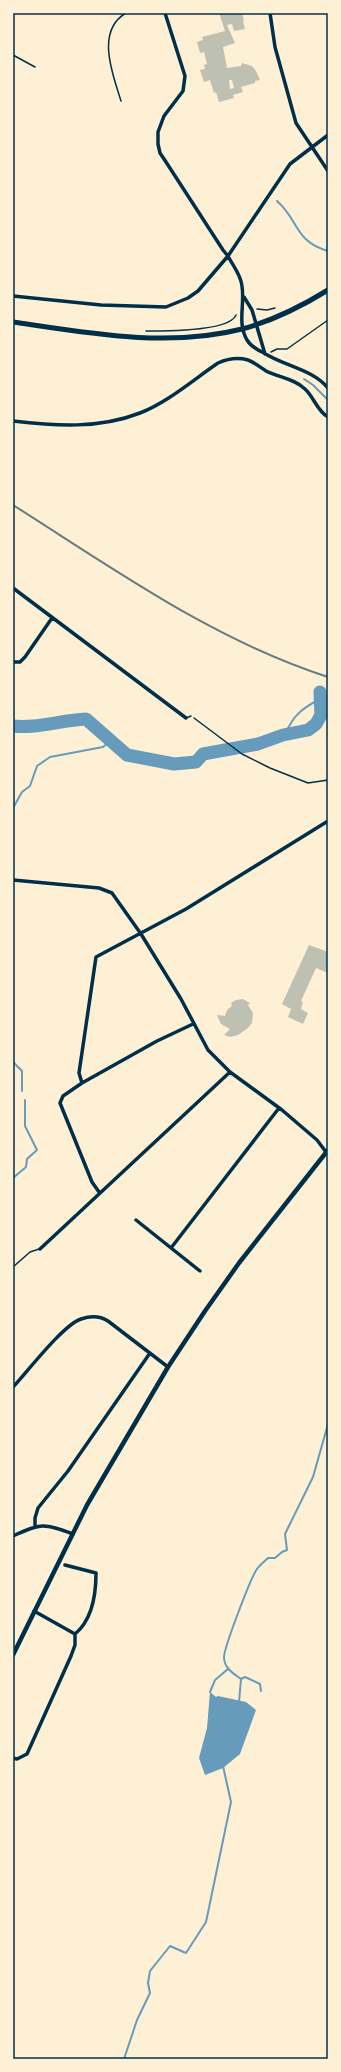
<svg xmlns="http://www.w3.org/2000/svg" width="341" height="2072" font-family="'Asap Condensed',sans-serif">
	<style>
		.water { fill: #669bbc }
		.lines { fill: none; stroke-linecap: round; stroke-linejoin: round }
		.stream { stroke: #669bbc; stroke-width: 2 }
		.river { stroke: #669bbc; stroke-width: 13 }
		.building { fill: #bec0b2; fill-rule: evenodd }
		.path { stroke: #003049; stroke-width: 1.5 }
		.service { stroke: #003049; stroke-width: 1.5 }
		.minor { stroke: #003049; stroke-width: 3.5 }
		.tertiary { stroke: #003049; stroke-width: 4.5 }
		.secondary { stroke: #003049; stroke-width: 5 }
		.rail { stroke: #657d81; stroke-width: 2 }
		.neatline { fill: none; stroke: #003049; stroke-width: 1.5 }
	</style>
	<rect width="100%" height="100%" fill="#fdf0d5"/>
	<path class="water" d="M210 1692 216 1697 218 1696 246 1702 256 1710 240 1754 223 1768 205 1775 199 1758 207 1728Z"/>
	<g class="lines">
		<path class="stream" d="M277 201C299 220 294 241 328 251
			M304 379 313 385 328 400
			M285 734C294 715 301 709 320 699
			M13 808 22 792 30 786 37 766 50 757 103 747 110 741
			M13 1062 22 1071V1091
			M13 1178 26 1167 27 1159 37 1150 25 1126V1100
			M241 1679 245 1677 260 1684 261 1691
			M210 1692 215 1680 228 1669
			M239 1702 241 1679C233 1673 225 1669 224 1658 223 1650 251 1577 257 1569 260 1565 265 1561 268 1558H275L282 1552 287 1550 285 1534 313 1477 328 1424
			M124 2059 137 2020 150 1993 148 1983 150 1971 170 1946 186 1953 206 1922 231 1802 223 1766"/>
		<path class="river" d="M13 726C37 729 61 720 86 719L127 755 174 764 196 762 203 754 258 744 283 735 308 730 316 724 321 715 320 692"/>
	</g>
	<path class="building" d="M219 13H242L244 21H243L245 29 234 31 232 24 227 25 235 43 223 47 227 68 241 66 242 63 252 66 256 71 260 80 255 81V83L241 87 243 92 233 95 234 98 219 102 216 92 214 93 210 80 204 82 200 70 205 69 204 65 207 64 204 52 200 53 197 42 203 40 202 37 225 31ZM229 80H232L234 88 230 89Z
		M309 945 328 952V973L316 968 301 1001 303 1002 301 1009 308 1013 303 1024 288 1017 291 1009 282 1004Z
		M243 999 250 1003 248 1005 253 1013 252 1023 248 1028 238 1035 230 1037 224 1035 230 1029 221 1024 217 1015 225 1016 227 1010 232 1006 231 1003 236 1000Z"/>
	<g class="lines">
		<path class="path" d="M13 55 35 67
			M257 309 267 310 275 308
			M146 331C163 331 229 332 236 315
			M271 352 277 349H287L328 320
			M194 718 242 754 270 768 308 783 328 780"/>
		<path class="service" d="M121 101C113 75 95 31 126 13
			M186 718 191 716
			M13 1267 30 1252 39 1249"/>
		<path class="minor" d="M270 13 275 47 296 123 328 171
			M328 135 290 164 228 256C233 266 241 275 242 286 245 305 237 323 247 340 251 347 258 350 264 353 284 366 312 369 328 388
			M13 296 101 305 166 307 188 298 198 291 228 256 223 250 166 162 160 153 158 144V132L164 116 183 91 185 76 165 13
			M244 297 252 310 265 354
			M13 421C56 426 99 429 140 413 168 402 193 380 218 363 227 359 237 357 248 360 254 362 260 367 266 371 278 377 295 379 305 389 314 397 317 411 328 417
			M13 588 186 718
			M13 662H20L25 657 52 618
			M13 880 99 888 112 893 141 934 181 999 208 1050 230 1072 282 1110 317 1140 326 1152
			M82 1083 157 1041 193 1024
			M99 1192 92 1182 60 1103 63 1096 82 1083 79 1073 96 957 186 909 328 821
			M136 1220 200 1271
			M171 1248 279 1108
			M40 1249 230 1072
			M13 1387C28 1371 63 1325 81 1319 90 1316 100 1316 108 1321L168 1367
			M35 1526V1518L38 1508 68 1471 150 1353
			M13 1536C41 1523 44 1523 73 1534
			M34 1611 75 1634
			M13 1758 17 1759 27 1754 71 1656 75 1645V1634C92 1620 96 1594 96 1573L65 1565"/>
		<path class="tertiary" d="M13 1655 87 1505 168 1367 205 1311 239 1263 328 1150"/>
		<path class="secondary" d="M13 322C88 333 168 348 242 329 272 321 302 306 328 290"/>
		<path class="rail" d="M13 505C114 569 213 640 328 677"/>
	</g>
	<rect width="341" height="2072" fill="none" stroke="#fdf0d5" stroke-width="28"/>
	<rect x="14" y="14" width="313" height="2044" class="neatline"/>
</svg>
